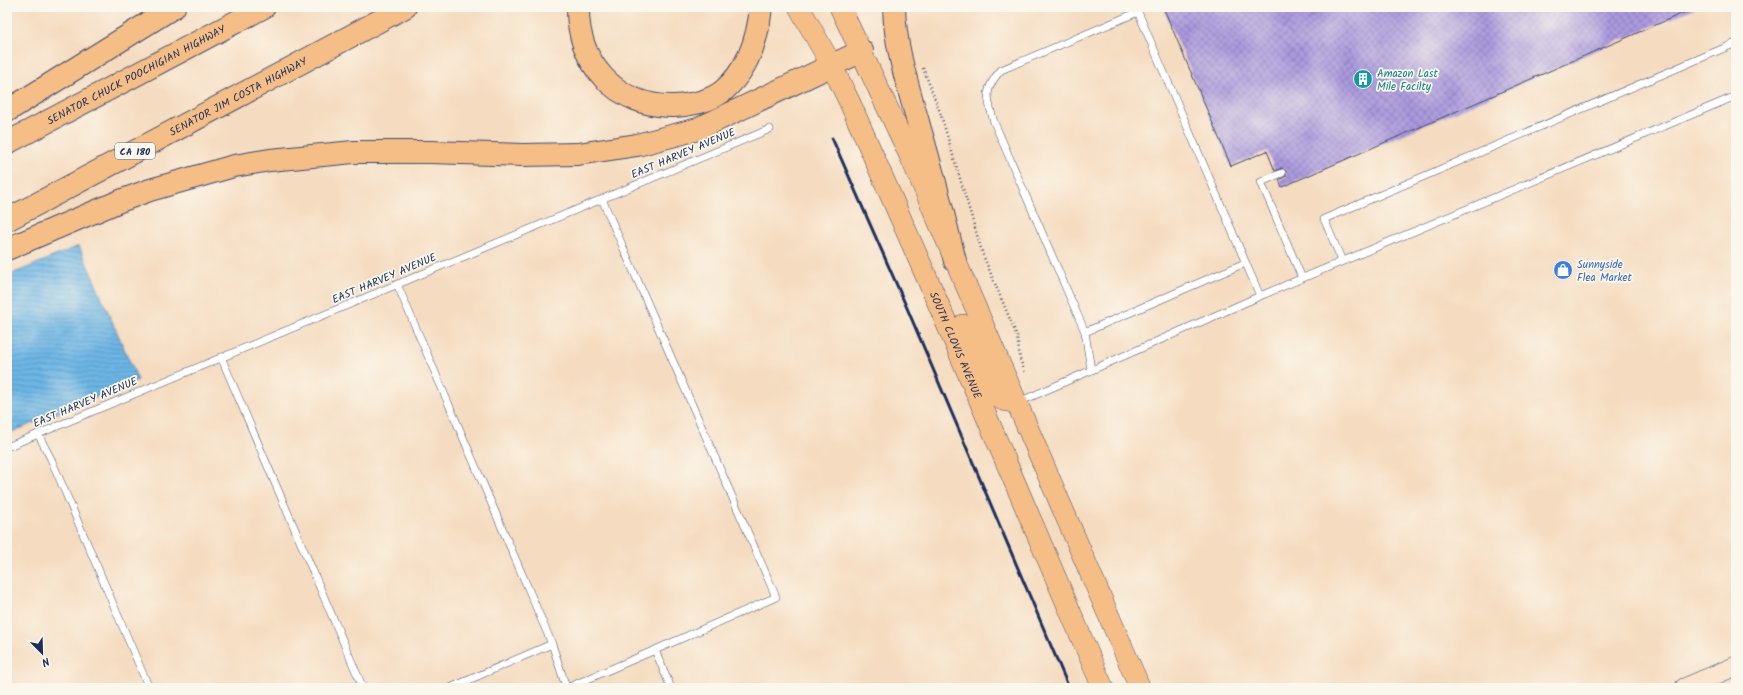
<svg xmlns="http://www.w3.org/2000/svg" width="1743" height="695" font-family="Kalam,sans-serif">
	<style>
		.water { fill: url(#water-rules); stroke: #4472a2 }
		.building { fill: url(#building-cross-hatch) }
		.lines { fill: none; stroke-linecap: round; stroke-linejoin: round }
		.lane-casing { stroke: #3c496d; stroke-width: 8 }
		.secondary-casing { stroke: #3c496d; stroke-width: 20 }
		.primary-casing { stroke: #3c496d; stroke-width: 22 }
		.highway-casing { stroke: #3c496d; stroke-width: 24 }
		.path { stroke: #3c496d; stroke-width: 2.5; stroke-dasharray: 1 3; stroke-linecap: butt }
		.lane { stroke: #fff; stroke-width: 7 }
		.secondary { stroke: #fbe5cf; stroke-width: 19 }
		.primary { stroke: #f6be87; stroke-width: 21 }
		.highway { stroke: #f6be87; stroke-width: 22 }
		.rail { stroke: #1b2f5e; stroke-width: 3 }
		.labels { text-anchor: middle; stroke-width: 3.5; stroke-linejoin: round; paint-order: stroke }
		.shield { fill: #fbf7ec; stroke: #5e6b89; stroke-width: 1 }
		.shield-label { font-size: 10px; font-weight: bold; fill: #1b2f5e }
		.culture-label { font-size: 11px; fill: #0d838f; stroke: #fbf7ec; text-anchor: start }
		.street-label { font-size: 11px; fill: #1b2f5e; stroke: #fbf7ec }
		.shop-label { font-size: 11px; fill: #366cbe; stroke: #fbf7ec; text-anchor: start }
	</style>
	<defs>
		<pattern id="water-rules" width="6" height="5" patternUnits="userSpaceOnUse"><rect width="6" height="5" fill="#6db6e5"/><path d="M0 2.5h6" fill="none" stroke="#5994bd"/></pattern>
		<pattern id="building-cross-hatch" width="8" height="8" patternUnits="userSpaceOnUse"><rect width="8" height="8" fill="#ab9ade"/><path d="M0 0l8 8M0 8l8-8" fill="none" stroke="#8a7eb7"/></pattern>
	</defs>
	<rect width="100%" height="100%" fill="#fbf7ec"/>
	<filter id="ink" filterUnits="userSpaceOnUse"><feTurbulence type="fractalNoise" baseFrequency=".025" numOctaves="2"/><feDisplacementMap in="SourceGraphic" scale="8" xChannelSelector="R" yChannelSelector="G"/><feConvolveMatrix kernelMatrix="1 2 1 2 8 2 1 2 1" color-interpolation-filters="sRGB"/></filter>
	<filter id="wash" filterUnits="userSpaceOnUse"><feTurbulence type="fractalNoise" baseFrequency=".012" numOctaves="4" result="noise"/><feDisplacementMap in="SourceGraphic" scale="16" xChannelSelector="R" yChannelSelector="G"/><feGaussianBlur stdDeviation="0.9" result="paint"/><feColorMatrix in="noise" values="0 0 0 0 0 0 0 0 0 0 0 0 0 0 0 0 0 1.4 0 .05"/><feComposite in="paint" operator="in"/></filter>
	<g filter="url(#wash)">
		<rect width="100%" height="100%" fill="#f5dcc0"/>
		<path class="water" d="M79 246 138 380 7 434V276Z"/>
		<g id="blocks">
			<path class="building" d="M1163 7H1697L1282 187 1279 180 1286 176V171L1282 168 1275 171 1267 151 1231 166Z"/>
		</g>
	</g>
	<g filter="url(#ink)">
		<use href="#blocks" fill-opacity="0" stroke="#3c496d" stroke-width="1"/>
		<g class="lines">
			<defs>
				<path id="lane" d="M1282 173 1261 182 1302 278
					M602 199 776 597 655 650
					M1342 261 1324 219 1736 43
					M1245 263 1085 332 994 122C987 98 983 90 1001 70L1138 12 1260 296
					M397 284 552 644
					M1085 332 1091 370
					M221 357 363 688
					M1019 402 1260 296 1736 96
					M38 434 51 459 149 688
					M7 447 770 129
					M450 688 552 644 566 687
					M567 688 655 650 671 688"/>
				<path id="secondary" d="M1684 688 1736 666"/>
				<g id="primary">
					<path id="s1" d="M799 7 832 66 850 103 937 301 1103 688"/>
					<path d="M840 7 911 158 1140 688"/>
					<path d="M963 325 995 395 1003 400 1017 403"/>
				</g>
				<g id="highway">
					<path d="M578 7C577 63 616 107 674 106 690 105 710 101 723 91 748 70 758 38 761 7"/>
					<path d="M894 7C895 49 909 89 920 129 933 172 944 217 955 261"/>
					<path d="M7 111 174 7"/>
					<path id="s2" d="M7 143 264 7"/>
					<path id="s3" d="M7 220 405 7"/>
					<path d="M7 249 120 201 150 190 234 166 270 160 354 152H430L523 155 578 154 637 145 698 129 862 51"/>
				</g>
			</defs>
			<use href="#lane" class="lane-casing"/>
			<use href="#secondary" class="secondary-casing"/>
			<use href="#primary" class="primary-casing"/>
			<use href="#highway" class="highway-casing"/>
			<path class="path" d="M923 68 940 112 983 255 1017 336 1020 359 1025 373"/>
			<use href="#lane" class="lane"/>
			<use href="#secondary" class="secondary"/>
			<use href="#primary" class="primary"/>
			<use href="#highway" class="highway"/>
			<path class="rail" d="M832 138 907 308 1069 688"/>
		</g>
	</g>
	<defs>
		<symbol id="building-disc" viewBox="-11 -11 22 22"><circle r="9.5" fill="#0f9aa8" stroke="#fbf7ec"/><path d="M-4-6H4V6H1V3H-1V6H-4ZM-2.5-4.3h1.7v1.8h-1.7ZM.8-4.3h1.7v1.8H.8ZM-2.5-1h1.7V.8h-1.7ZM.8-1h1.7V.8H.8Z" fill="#fff"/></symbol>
		<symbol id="shop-disc" viewBox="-11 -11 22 22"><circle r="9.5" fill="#3f7fe0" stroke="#fbf7ec"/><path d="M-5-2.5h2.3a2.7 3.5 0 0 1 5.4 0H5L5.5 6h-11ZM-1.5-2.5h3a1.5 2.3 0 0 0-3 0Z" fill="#fff"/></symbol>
	</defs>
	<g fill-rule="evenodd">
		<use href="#building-disc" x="1352" y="68" width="22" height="22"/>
		<use href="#shop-disc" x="1552" y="259" width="22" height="22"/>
	</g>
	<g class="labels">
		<rect class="shield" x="115" y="143" width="40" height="16" rx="3"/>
		<g class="shield-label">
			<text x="135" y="155">CA 180</text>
		</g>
		<g class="culture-label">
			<text x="1377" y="77">Amazon Last<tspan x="1377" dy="13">Mile Facilty</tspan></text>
		</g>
		<g class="street-label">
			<text dy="4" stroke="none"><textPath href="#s2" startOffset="146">SENATOR CHUCK POOCHIGIAN HIGHWAY</textPath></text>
			<text dy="4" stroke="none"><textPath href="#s3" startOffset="262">SENATOR JIM COSTA HIGHWAY</textPath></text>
			<text transform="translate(683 153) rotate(-23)" y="4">EAST HARVEY AVENUE</text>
			<text transform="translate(384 278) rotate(-23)" y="4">EAST HARVEY AVENUE</text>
			<text dy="4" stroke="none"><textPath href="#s1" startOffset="373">SOUTH CLOVIS AVENUE</textPath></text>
			<text transform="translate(85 402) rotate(-23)" y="4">EAST HARVEY AVENUE</text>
		</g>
		<g class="shop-label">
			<text x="1577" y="268">Sunnyside<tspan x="1577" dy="13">Flea Market</tspan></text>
		</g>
	</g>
	<rect width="1743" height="695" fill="none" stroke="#fbf7ec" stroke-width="24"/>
	<g transform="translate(42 653) rotate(157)" stroke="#fbf7ec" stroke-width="3" paint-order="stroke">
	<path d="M0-3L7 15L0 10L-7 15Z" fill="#1b2f5e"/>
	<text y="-6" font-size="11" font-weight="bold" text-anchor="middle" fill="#1b2f5e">N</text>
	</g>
</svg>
